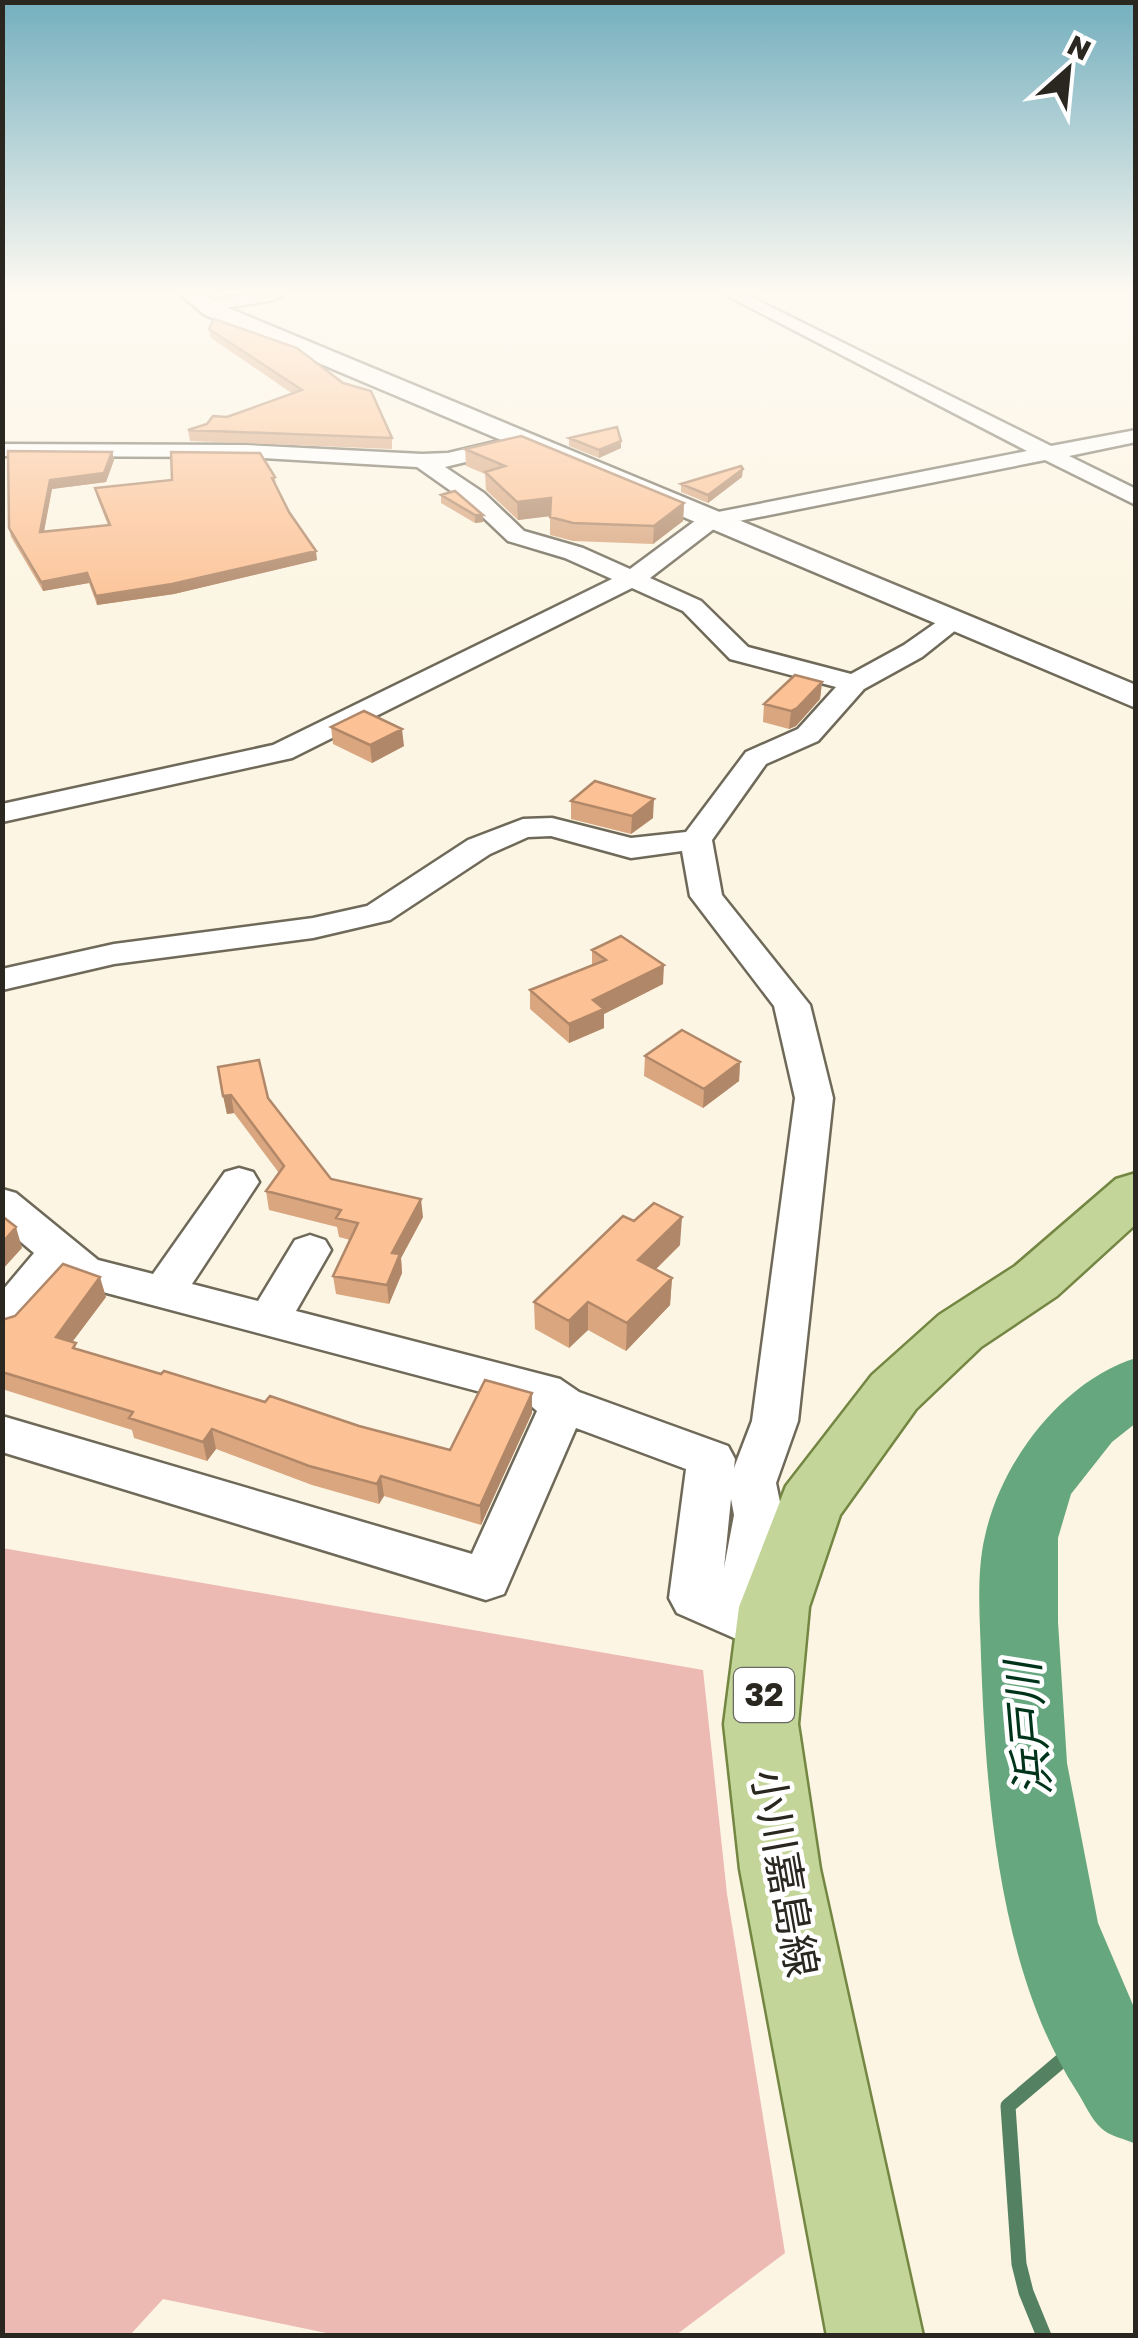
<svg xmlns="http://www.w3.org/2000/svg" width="1138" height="2338" font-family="'Golos Text','Noto Sans JP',sans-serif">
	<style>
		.green { fill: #ecb9b3 }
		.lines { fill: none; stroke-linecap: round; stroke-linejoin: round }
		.stream { stroke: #548162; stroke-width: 15 }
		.river { fill: #66a77f; fill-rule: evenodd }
		.minor-casing { stroke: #6f6959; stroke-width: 5 }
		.tertiary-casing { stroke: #6f6959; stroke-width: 5 }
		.primary-casing { stroke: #738642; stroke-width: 5 }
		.minor { fill: #fff; fill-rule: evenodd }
		.tertiary { fill: #fff; fill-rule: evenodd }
		.primary { fill: #c3d599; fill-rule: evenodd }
		.wall { fill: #d9a67f }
		.shaded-wall { fill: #b08768 }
		.building { fill: #fcc194; stroke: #b08768; stroke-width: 2.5 }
		.labels { text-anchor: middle; stroke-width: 9; stroke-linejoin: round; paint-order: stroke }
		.shield { fill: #fff; stroke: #696863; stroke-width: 2.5 }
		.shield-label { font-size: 32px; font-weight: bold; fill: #292720 }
		.near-street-label { font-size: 42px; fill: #292720; stroke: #fff }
		.near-water-label { font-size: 45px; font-style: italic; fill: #00341a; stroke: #fff }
	</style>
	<rect width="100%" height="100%" fill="#fcf5e3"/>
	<path class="green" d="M2 1548 703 1670 727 1894 785 2253 676 2335H336L163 2299 130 2335H3Z"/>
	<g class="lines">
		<path class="stream" d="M1044 2336 1026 2292 1019 2264 1008 2106 1094 2033"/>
		<path class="river" d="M1136 1358V1423L1112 1442 1071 1494 1058 1538V1622L1067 1763 1098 1923 1136 2012V2144C1125 2139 1109 2136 1101 2128 1091 2119 1084 2102 1076 2090 999 1970 986 1796 981 1657 980 1619 976 1573 985 1536 1001 1462 1062 1381 1136 1358Z"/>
		<defs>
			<path id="minor" d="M244 295H283L274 300 206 311 197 306 206 301Z
				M726 295H747L1051 446 1136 430V442L1069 456 1136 489V505L1045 460 719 525 650 578 701 601 748 647 851 674 904 645 944 617H962L966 622 922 657 864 689 818 741 766 764 712 840 722 895 810 1005 833 1098 798 1421 776 1483 780 1502 818 1515 826 1529 818 1543 801 1549 778 1542 768 1606 789 1615 797 1631 789 1647 771 1654 677 1613 669 1598 686 1469 576 1428 504 1594 486 1600 2 1452V1416L472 1554 537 1411 530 1405 84 1287 62 1277 18 1333 2 1338V1291L34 1253 2 1226V1189L16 1193 98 1260 153 1274 225 1172 239 1168 253 1172 259 1182 192 1284 258 1301 295 1240 310 1235 325 1240 331 1250 296 1311 560 1379 579 1392 728 1446 735 1459 734 1468 752 1421 795 1098 774 1006 690 896 682 851 631 858 551 836 528 837 490 854 390 920 313 938 114 964 2 990V969L114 944 313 918 367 906 468 840 523 819 552 818 631 838 686 832 746 752 798 729 836 687 730 659 683 611 632 588 292 758 2 822V804L273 745 612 579 565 558 508 541 468 503 417 467 246 457 2 456V444L246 445 422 454 448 453 516 437 527 443 524 448 445 467 484 493 524 531 583 548 630 569 703 515 1027 451ZM731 1499 734 1515 724 1568Z"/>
			<path id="tertiary" d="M181 295H206L221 305 1136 685V708L205 315Z"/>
			<path id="primary" d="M1136 1173V1224L1057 1296 981 1347 916 1409 840 1515 809 1607 798 1724 820 1869 923 2336H827L740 1869 724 1724 739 1607 786 1486 872 1375 939 1315 1015 1266 1116 1179Z"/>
		</defs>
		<use href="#minor" class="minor-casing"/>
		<use href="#tertiary" class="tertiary-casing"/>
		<use href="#primary" class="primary-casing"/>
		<use href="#minor" class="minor"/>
		<use href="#tertiary" class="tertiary"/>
		<use href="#primary" class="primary"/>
	</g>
	<path class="wall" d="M209 329 392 438V449L190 441 188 430 293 394 211 338Z
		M569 438 621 448 599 458 569 446Z
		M465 449 684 503 683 521 653 544 573 541 550 535V516L518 520 486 490 485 474 466 466Z
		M8 451 112 452 114 460 106 482 52 489 44 532 108 525 97 497 95 488 275 477 276 486 289 512 317 560 174 594 97 605 89 583 43 591 11 537 9 528Z
		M742 477 708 503 681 492V484Z
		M441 495 483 515V522L475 523 441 503Z
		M822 682 820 699 796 726 789 729 763 722 764 704Z
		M331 727 404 746 372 763 333 744Z
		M571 801 653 818 631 834 571 819Z
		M592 950 663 984 604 1014V1028L569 1043 530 1009V990L592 965Z
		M645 1056 740 1062 739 1081 703 1108 644 1076Z
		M218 1067 268 1098 331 1179 423 1217 401 1258 402 1273 389 1304 336 1294 333 1276 350 1240 339 1237 337 1227 269 1210 266 1191 279 1173 234 1113 227 1114Z
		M680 1245 656 1269 672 1278 670 1305 626 1351 588 1330 569 1348 535 1329 534 1302Z
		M106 1297 72 1342 78 1350 161 1374 450 1450 532 1393V1413L481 1525 384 1496 379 1504 312 1485 216 1449 207 1461 134 1438 132 1430 2 1389V1320Z"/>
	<path class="shaded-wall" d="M621 441V448L599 458V450Z
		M112 452 114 460 106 482 52 489 42 541 40 532 50 480Z
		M743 469 742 477 708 503V495Z
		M551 498V516L518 520 517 502Z
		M684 503 683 521 653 544 654 526Z
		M475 515H483V522L475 523Z
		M316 551 317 560 174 594 97 605 96 596Z
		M87 573 89 583 43 591 41 582Z
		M822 682 820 699 796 726 789 729 791 711Z
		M402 729 404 746 372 763 370 745Z
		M654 799 653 818 631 834 632 816Z
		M664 965 663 984 604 1014V1028L569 1043V1024L593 1000Z
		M740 1062 739 1081 703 1108 704 1089Z
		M231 1095 234 1113 227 1114 223 1096Z
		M421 1199 423 1217 401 1258 402 1273 389 1304 387 1285 392 1253Z
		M682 1217 680 1245 637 1288 638 1260Z
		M16 1227 22 1248 2 1270V1243Z
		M100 1277 106 1297 61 1357 56 1337Z
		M672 1278 670 1305 626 1351 627 1323Z
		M588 1302V1330L569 1348V1321Z
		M532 1393V1413L481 1525 480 1506Z
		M212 1429 216 1449 207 1461 203 1442Z
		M381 1476 384 1496 379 1504 377 1484Z"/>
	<path class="building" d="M214 319 297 348 343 383 371 391 392 438 188 430 207 424 213 416 227 417 302 390 209 329Z
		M617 427 621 441 599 450 569 438Z
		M521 436 684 503 654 526 573 523 550 517 551 498 517 502 485 472 505 466 465 449Z
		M8 451 112 452 104 473 50 480 40 532 110 525 95 488 172 480 171 452 260 453 275 477 272 478 289 512 316 551 172 584 96 596 87 573 41 582 9 528Z
		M741 466 743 469 708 495 681 484Z
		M455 491 483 515H475L441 495Z
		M795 675 822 682 797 708 791 711 764 704Z
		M364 711 402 729 370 745 331 727Z
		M595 781 654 799 632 816 571 801Z
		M621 936 664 965 593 1000 604 1009 569 1024 530 990 606 960 592 950Z
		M682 1030 740 1062 704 1089 645 1056Z
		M259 1060 268 1098 331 1179 421 1199 392 1253 400 1254 387 1285 333 1276 358 1223 336 1218 341 1210 266 1191 284 1166 231 1095 223 1096 218 1067Z
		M654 1203 682 1217 638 1260 672 1278 627 1323 588 1302 569 1321 534 1302 623 1216 634 1221Z
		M2 1216 16 1227 2 1243Z
		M63 1264 100 1277 56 1337 76 1343 73 1348 161 1374 164 1371 265 1402 270 1396 359 1426 450 1450 485 1380 532 1393 480 1506 381 1476 377 1484 309 1466 212 1429 203 1442 129 1418 133 1412 2 1372V1320L15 1316Z"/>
	<linearGradient id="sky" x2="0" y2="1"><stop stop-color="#74afbe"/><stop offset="0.47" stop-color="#fefaf2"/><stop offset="1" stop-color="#fefaf2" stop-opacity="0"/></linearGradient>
	<rect width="1138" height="622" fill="url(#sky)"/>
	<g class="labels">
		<rect class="shield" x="734" y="1668" width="60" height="54" rx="8"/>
		<g class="shield-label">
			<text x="764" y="1706">32</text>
		</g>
		<g class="near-street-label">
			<text transform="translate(785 1873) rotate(80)" y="15">小川嘉島線</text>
		</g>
		<g class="near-water-label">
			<text transform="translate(1028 1729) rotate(-95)" y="16">浜戸川</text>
		</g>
	</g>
	<rect width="1138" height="2338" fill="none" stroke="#292720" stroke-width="10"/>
	<g transform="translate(1068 70) rotate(27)" stroke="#ffffff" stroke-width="8" paint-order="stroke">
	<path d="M0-8L18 38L0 25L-18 38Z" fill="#292720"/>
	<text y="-15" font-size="28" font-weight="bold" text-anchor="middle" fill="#292720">N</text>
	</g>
</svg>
